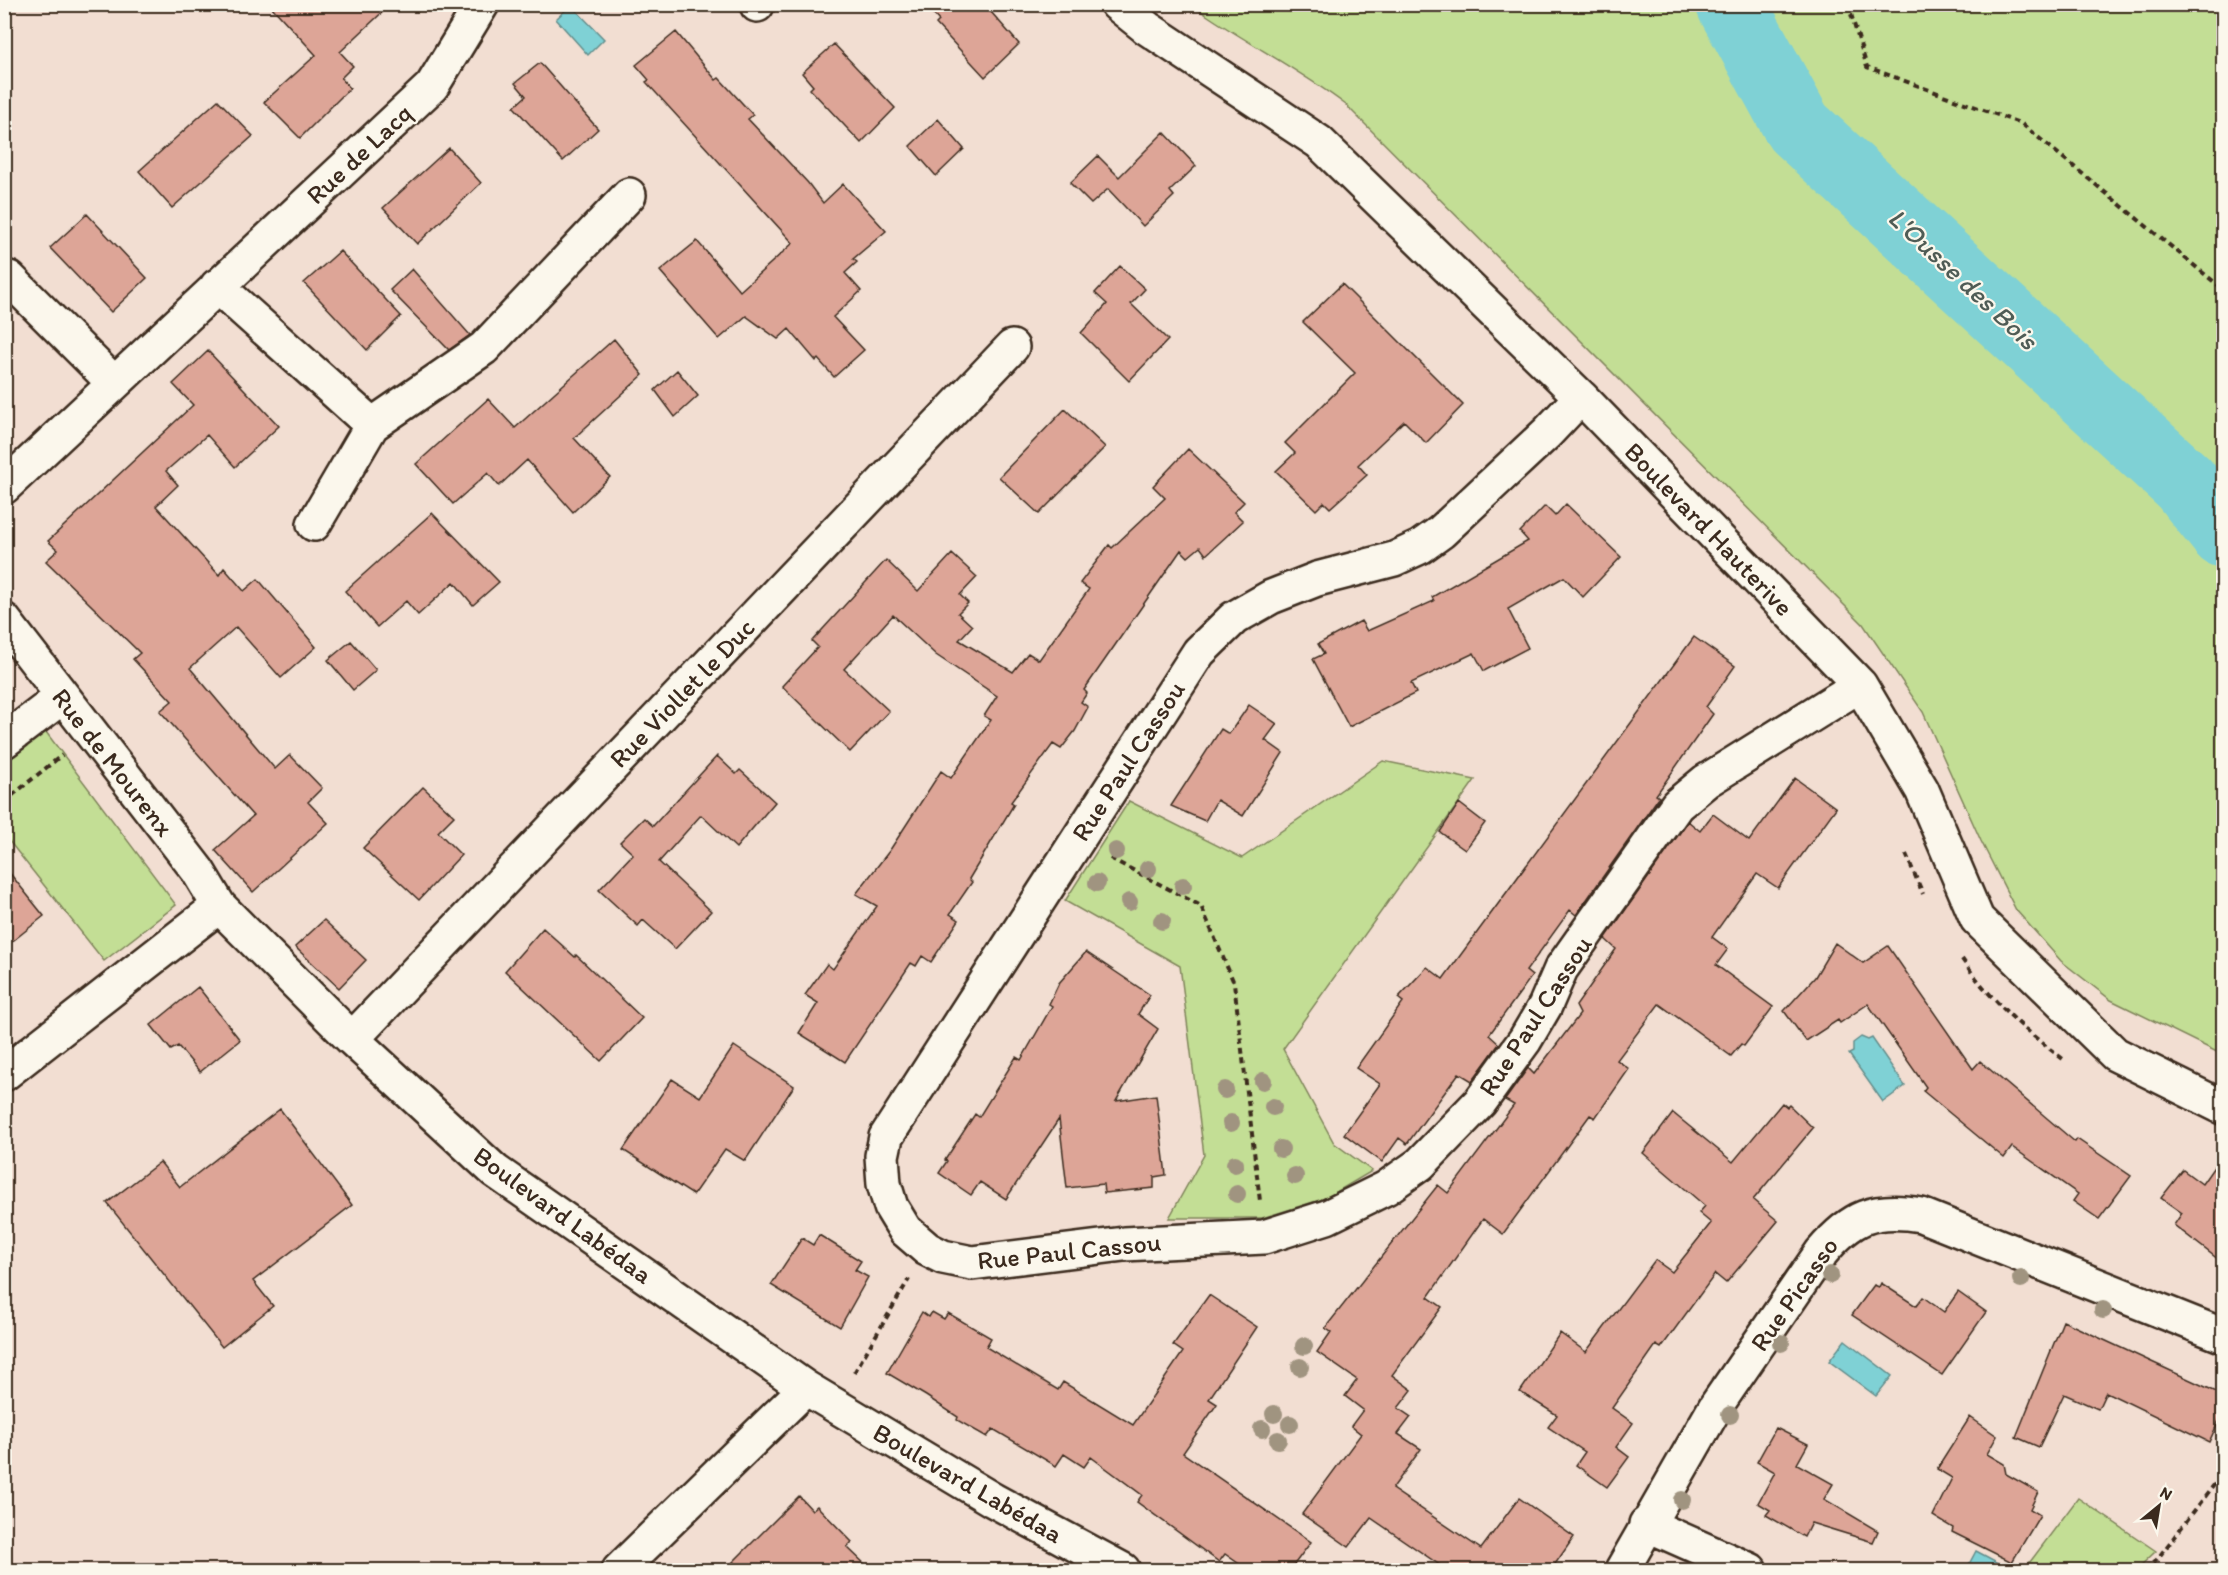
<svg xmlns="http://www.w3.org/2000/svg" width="2228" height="1575" font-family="Itim,sans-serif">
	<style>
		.green { fill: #c3de95; stroke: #7f845a; stroke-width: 1.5 }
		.water { fill: #7fd1d5; stroke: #648e8c; stroke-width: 1.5 }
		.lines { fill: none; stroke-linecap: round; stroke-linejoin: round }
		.river { stroke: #7fd1d5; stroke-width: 70 }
		.building { fill: #dda597; stroke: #3b2a1e; stroke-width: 1.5 }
		.minor-casing { stroke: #3b2a1e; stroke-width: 38 }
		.path { stroke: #3b2a1e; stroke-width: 4; stroke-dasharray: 6 4.5; stroke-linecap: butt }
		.minor { stroke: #fbf7ec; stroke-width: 33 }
		.tree { fill: #a09480 }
		.labels { text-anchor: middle; stroke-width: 4.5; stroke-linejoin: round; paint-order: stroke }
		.street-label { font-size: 26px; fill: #3b2a1e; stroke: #fbf7ec }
		.water-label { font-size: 27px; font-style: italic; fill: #4f5c55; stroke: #fbf7ec }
	</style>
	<rect width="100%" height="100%" fill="#f2ded2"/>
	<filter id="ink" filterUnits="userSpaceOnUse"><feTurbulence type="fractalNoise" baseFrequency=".0167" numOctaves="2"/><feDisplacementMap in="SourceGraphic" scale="12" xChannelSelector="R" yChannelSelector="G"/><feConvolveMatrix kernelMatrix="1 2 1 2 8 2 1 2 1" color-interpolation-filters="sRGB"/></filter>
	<g filter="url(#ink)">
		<path class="green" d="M1192 5H2223V1055L2111 1000 2061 961 2016 910 1981 841 1923 712 1863 624 1346 105C1298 68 1242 41 1192 5Z
			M40 724 176 905 104 961 5 836V750Z
			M1383 761 1475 780 1283 1049 1334 1143 1372 1171 1326 1198 1262 1218H1169L1204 1155 1180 966 1065 901 1129 801 1242 858Z
			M2078 1498 2156 1551 2136 1570H2024Z"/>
		<path class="water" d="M571 5 604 39 588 55 556 19Z
			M1861 1037 1868 1040 1872 1038 1905 1086 1883 1102 1849 1054 1853 1052V1043Z
			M1845 1340 1892 1376 1876 1396 1829 1361Z
			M1976 1551 2010 1569 2009 1570H1966Z"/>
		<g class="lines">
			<path class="river" d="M1731 4 1798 127 2184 483 2224 533"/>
		</g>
		<path class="building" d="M269 4H391L340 52 353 66 341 78 350 88 300 138 264 102 316 55Z
			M925 4H984L1019 44 985 77 936 24 939 21Z
			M676 32 716 80 719 78 753 115 748 119 808 183 823 203 843 184 886 231 853 259 857 262 845 273 861 291 833 317 864 350 834 377 818 359 816 361 789 329 778 339 746 316 719 339 660 271 697 241 740 291 793 243 646 82 649 80 636 65Z
			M834 44 895 108 861 143 810 89 813 86 802 73Z
			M540 63 598 129 563 161 514 107 526 96 515 83Z
			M218 100 253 136 172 208 139 171Z
			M938 119 964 149 936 176 910 146Z
			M1164 132 1196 166 1170 191 1174 196 1143 226 1108 189 1091 204 1070 183 1098 156 1119 177Z
			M449 148 481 183 417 244 383 208Z
			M87 214 147 278 111 312 50 248Z
			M340 251 401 316 367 350 304 283Z
			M1120 266 1145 289 1131 304 1168 340 1129 381 1081 333 1107 304 1095 293Z
			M412 269 470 335 449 350 390 290Z
			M1342 284 1463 405 1426 443 1404 421 1358 465 1367 475 1330 508 1324 502 1316 510 1276 471 1295 453 1285 443 1355 373 1303 322Z
			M614 339 643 375 574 438 610 477 573 512 527 460 499 486 488 473 453 504 416 464 488 399 515 428Z
			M208 351 279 426 235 467 207 435 166 471 178 485 156 506 219 575 224 568 244 591 258 579 316 647 281 678 236 627 190 668 275 769 290 755 322 788 308 802 328 823 253 892 215 850 253 816 160 711 172 701 133 659 140 653 46 561 58 550 48 541 193 405 173 384Z
			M677 370 698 396 675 417 655 390Z
			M1065 409 1105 447 1039 514 999 477Z
			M1188 449 1244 502 1234 512 1243 521 1206 555 1200 547 1188 557 1181 550 1084 690 1087 693 1081 702 1088 707 1075 731 1061 749 1053 744 1011 802 1014 804 969 879 972 882 950 914 959 920 931 962 922 956 916 966 911 963 845 1062 799 1033 818 1003 805 995 827 964 833 969 877 906 856 894 890 850 941 771 951 778 991 720 984 716 997 696 936 655 893 615 844 669 889 711 850 752 782 686 818 647 812 641 886 560 918 591 952 554 977 577 960 595 968 603 958 613 972 626 959 640 1013 672 1028 653 1039 660 1089 589 1080 583 1109 545 1112 548 1165 498 1153 486Z
			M1566 504 1621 557 1583 597 1564 577 1508 609 1528 648 1484 671 1474 653 1411 683 1416 693 1349 727 1313 659 1324 654 1318 644 1361 621 1367 631 1434 601 1432 597 1528 541 1520 532 1545 506 1555 516Z
			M432 513 499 582 473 605 454 582 418 615 406 601 377 627 345 591Z
			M1694 637 1735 666 1706 707 1713 714 1656 795 1659 797 1576 915 1570 910 1526 971 1532 976 1489 1035 1499 1044 1472 1081 1459 1073 1407 1144 1399 1138 1382 1162 1344 1134 1380 1084 1356 1068 1403 1002 1398 998 1427 967 1443 979Z
			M351 641 376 670 353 690 328 660Z
			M1249 705 1277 724 1265 740 1283 753 1243 816 1217 800 1205 821 1171 806 1221 729 1229 734Z
			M717 756 736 774 740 770 775 802 736 848 701 815 659 862 711 911 675 949 643 920 638 926 599 890 633 854 620 842 644 818 653 826Z
			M1795 778 1836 808 1778 888 1757 874 1712 937 1728 949 1716 965 1773 1007 1744 1046 1741 1044 1731 1056 1659 1004 1617 1060 1629 1069 1595 1118 1590 1115 1503 1234 1483 1219 1428 1297 1442 1307 1392 1375 1412 1390 1398 1408 1411 1417 1398 1434 1421 1449 1392 1489 1481 1549 1519 1498 1574 1537 1551 1570H1447L1371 1518 1349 1547 1302 1514 1361 1434 1351 1426 1363 1410 1345 1396 1357 1380 1317 1352 1331 1332 1325 1328 1438 1185 1448 1193 1514 1105 1505 1100 1528 1068 1534 1074 1580 1014 1576 1006 1616 949 1605 939 1688 821 1700 831 1713 814 1749 841Z
			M423 787 454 816 438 832 461 855 419 900 363 848Z
			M1459 803 1485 823 1465 850 1440 832Z
			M4 866 44 916 4 948Z
			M324 920 366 960 339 988 295 947Z
			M543 928 575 957 576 955 642 1018 601 1061 505 971Z
			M1835 943 1863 963 1888 946 1973 1069 1980 1061 2075 1142 2077 1139 2131 1176 2099 1219 2073 1201 2078 1194 2012 1147 2004 1158 1923 1091 1926 1087 1868 1004 1840 1023 1838 1020 1806 1041 1784 1011 1815 977Z
			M1086 952 1150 995 1138 1014 1158 1029 1116 1101 1156 1095 1166 1175 1154 1177V1188L1104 1193 1103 1184 1067 1188 1059 1119 1006 1199 980 1182 971 1195 939 1173 947 1161 945 1160 975 1114 979 1117 1016 1057 1021 1060 1052 1006 1049 1004 1059 983Z
			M198 987 240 1040 200 1072 178 1046 171 1050 151 1025Z
			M734 1046 794 1086 745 1161 725 1149 693 1195 623 1150 672 1079 700 1097Z
			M1782 1103 1787 1107 1789 1105 1813 1128 1753 1200 1778 1221 1726 1283 1715 1274 1661 1348 1656 1345 1612 1408 1633 1423 1616 1447 1629 1457 1607 1487 1576 1465 1585 1452 1548 1427 1557 1415 1520 1392 1560 1333 1586 1352 1655 1260 1672 1272 1711 1223 1699 1213 1705 1206 1643 1153 1673 1113 1733 1162Z
			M280 1109 352 1205 253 1281 273 1306 222 1347 107 1203 160 1162 180 1187Z
			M2223 1154V1263L2174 1225 2182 1213 2161 1198 2183 1170 2202 1184Z
			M819 1235 861 1261 855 1270 868 1277 840 1327 771 1285 802 1238 813 1245Z
			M1881 1283 1916 1306 1923 1297 1944 1312 1958 1292 1986 1312 1942 1375 1852 1315 1874 1285 1879 1287Z
			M1209 1295 1257 1327 1209 1399 1217 1404 1183 1453 1311 1542 1290 1570H1248L1225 1554 1219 1562 1137 1502 1142 1495 1091 1457 1084 1467 1064 1454 1056 1466 993 1429 987 1437 957 1420 958 1417 926 1396 887 1373 922 1312 929 1317 932 1312 944 1319 948 1313 991 1338 986 1347 1058 1390 1063 1382 1133 1425 1183 1352 1173 1345Z
			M2063 1321 2223 1395V1412L2209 1442 2106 1392 2098 1409 2064 1394 2039 1447 2016 1437Z
			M1970 1417 1997 1436 1987 1454 2004 1464 2006 1474 2038 1492 2030 1509 2040 1515 2012 1562 1952 1532 1953 1528 1933 1516 1952 1478 1937 1469Z
			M1776 1428 1808 1444 1797 1464 1833 1484 1824 1499 1878 1531 1873 1542 1811 1523 1804 1537 1766 1515 1770 1510 1758 1503 1775 1472 1757 1462Z
			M799 1496 812 1510 817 1506 852 1542 847 1547 871 1570H725Z"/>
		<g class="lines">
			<defs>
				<path id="minor" d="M757 4V5
					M1117 4 1147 28 1319 142 1581 397 1860 685 1922 790 1977 919 2115 1054 2224 1108
					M9 278 114 383
					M217 286 372 425
					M1581 397 1547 433 1441 532 1420 547 1394 559 1317 579 1271 597 1234 618 1199 652 886 1137 882 1156 884 1184 891 1207 905 1230 927 1249 943 1257 972 1263 1124 1244 1264 1237 1327 1217 1386 1188 1420 1164 1480 1102 1525 1040 1545 1006 1561 969 1677 805 1706 781 1860 685
					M4 487 432 86 482 4
					M314 524 372 425 484 348 629 195
					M4 620 198 871 219 906
					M4 741 62 697
					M352 1039 1012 347
					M4 1074 219 906 352 1039 495 1171 806 1388 993 1500 1123 1570
					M1646 1524 1750 1570
					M619 1570 806 1388
					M1622 1570 1716 1406 1821 1253C1851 1217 1873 1207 1921 1215L2224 1336"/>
			</defs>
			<use href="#minor" class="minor-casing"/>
			<path class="path" d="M1848 4 1867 67 2022 124 2224 290
				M4 802 62 755
				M1906 854 1923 894
				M1110 858 1201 906 1234 983 1260 1201
				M1962 959C1990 1000 2024 1030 2063 1059
				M854 1373 909 1279
				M2145 1570 2155 1562 2224 1472"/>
			<use href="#minor" class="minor"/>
		</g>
		<g class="tree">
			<circle cx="1116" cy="851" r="9"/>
			<circle cx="1148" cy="869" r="9"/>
			<circle cx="1097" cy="883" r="9"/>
			<circle cx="1183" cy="886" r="9"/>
			<circle cx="1129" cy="902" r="9"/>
			<circle cx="1162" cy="921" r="9"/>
			<circle cx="1263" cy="1081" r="9"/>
			<circle cx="1225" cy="1090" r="9"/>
			<circle cx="1273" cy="1107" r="9"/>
			<circle cx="1231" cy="1123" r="9"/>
			<circle cx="1281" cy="1149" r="9"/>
			<circle cx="1235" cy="1164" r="9"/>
			<circle cx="1295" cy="1176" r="9"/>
			<circle cx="1237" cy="1194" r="9"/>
			<circle cx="1830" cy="1275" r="9"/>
			<circle cx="2021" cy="1279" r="9"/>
			<circle cx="2103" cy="1310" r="9"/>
			<circle cx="1781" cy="1343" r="9"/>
			<circle cx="1304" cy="1346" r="9"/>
			<circle cx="1300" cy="1367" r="9"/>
			<circle cx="1274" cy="1414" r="9"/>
			<circle cx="1730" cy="1415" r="9"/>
			<circle cx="1290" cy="1424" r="9"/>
			<circle cx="1262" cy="1429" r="9"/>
			<circle cx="1278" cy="1440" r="9"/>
			<circle cx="1682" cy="1500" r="9"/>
		</g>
	</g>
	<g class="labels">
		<g class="street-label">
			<text transform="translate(359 154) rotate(-43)" y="9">Rue de Lacq</text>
			<text transform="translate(1709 529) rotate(46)" y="9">Boulevard Hauterive</text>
			<text transform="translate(682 693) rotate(-46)" y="9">Rue Viollet le Duc</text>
			<text transform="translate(1128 761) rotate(-57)" y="9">Rue Paul Cassou</text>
			<text transform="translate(113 762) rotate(52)" y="9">Rue de Mourenx</text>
			<text transform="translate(1535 1016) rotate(-57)" y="9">Rue Paul Cassou</text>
			<text transform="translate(563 1215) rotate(36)" y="9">Boulevard Labédaa</text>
			<text transform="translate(1069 1251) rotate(-6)" y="9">Rue Paul Cassou</text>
			<text transform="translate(1794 1294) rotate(-55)" y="9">Rue Picasso</text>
			<text transform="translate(968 1483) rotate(30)" y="9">Boulevard Labédaa</text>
		</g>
		<g class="water-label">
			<text transform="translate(1963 279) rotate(43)" y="9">L'Ousse des Bois</text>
		</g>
	</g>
	<rect width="2228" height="1575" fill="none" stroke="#fbf7ec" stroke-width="24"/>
	<rect x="12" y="12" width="2204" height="1551" fill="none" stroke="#3b2a1e" stroke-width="2" filter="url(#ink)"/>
	<g transform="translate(2159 1506) rotate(30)" stroke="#fbf7ec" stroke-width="4.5" paint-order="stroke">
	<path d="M0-4.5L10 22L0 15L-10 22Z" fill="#3b2a1e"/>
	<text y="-9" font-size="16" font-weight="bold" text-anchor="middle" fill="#3b2a1e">N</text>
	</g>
</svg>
